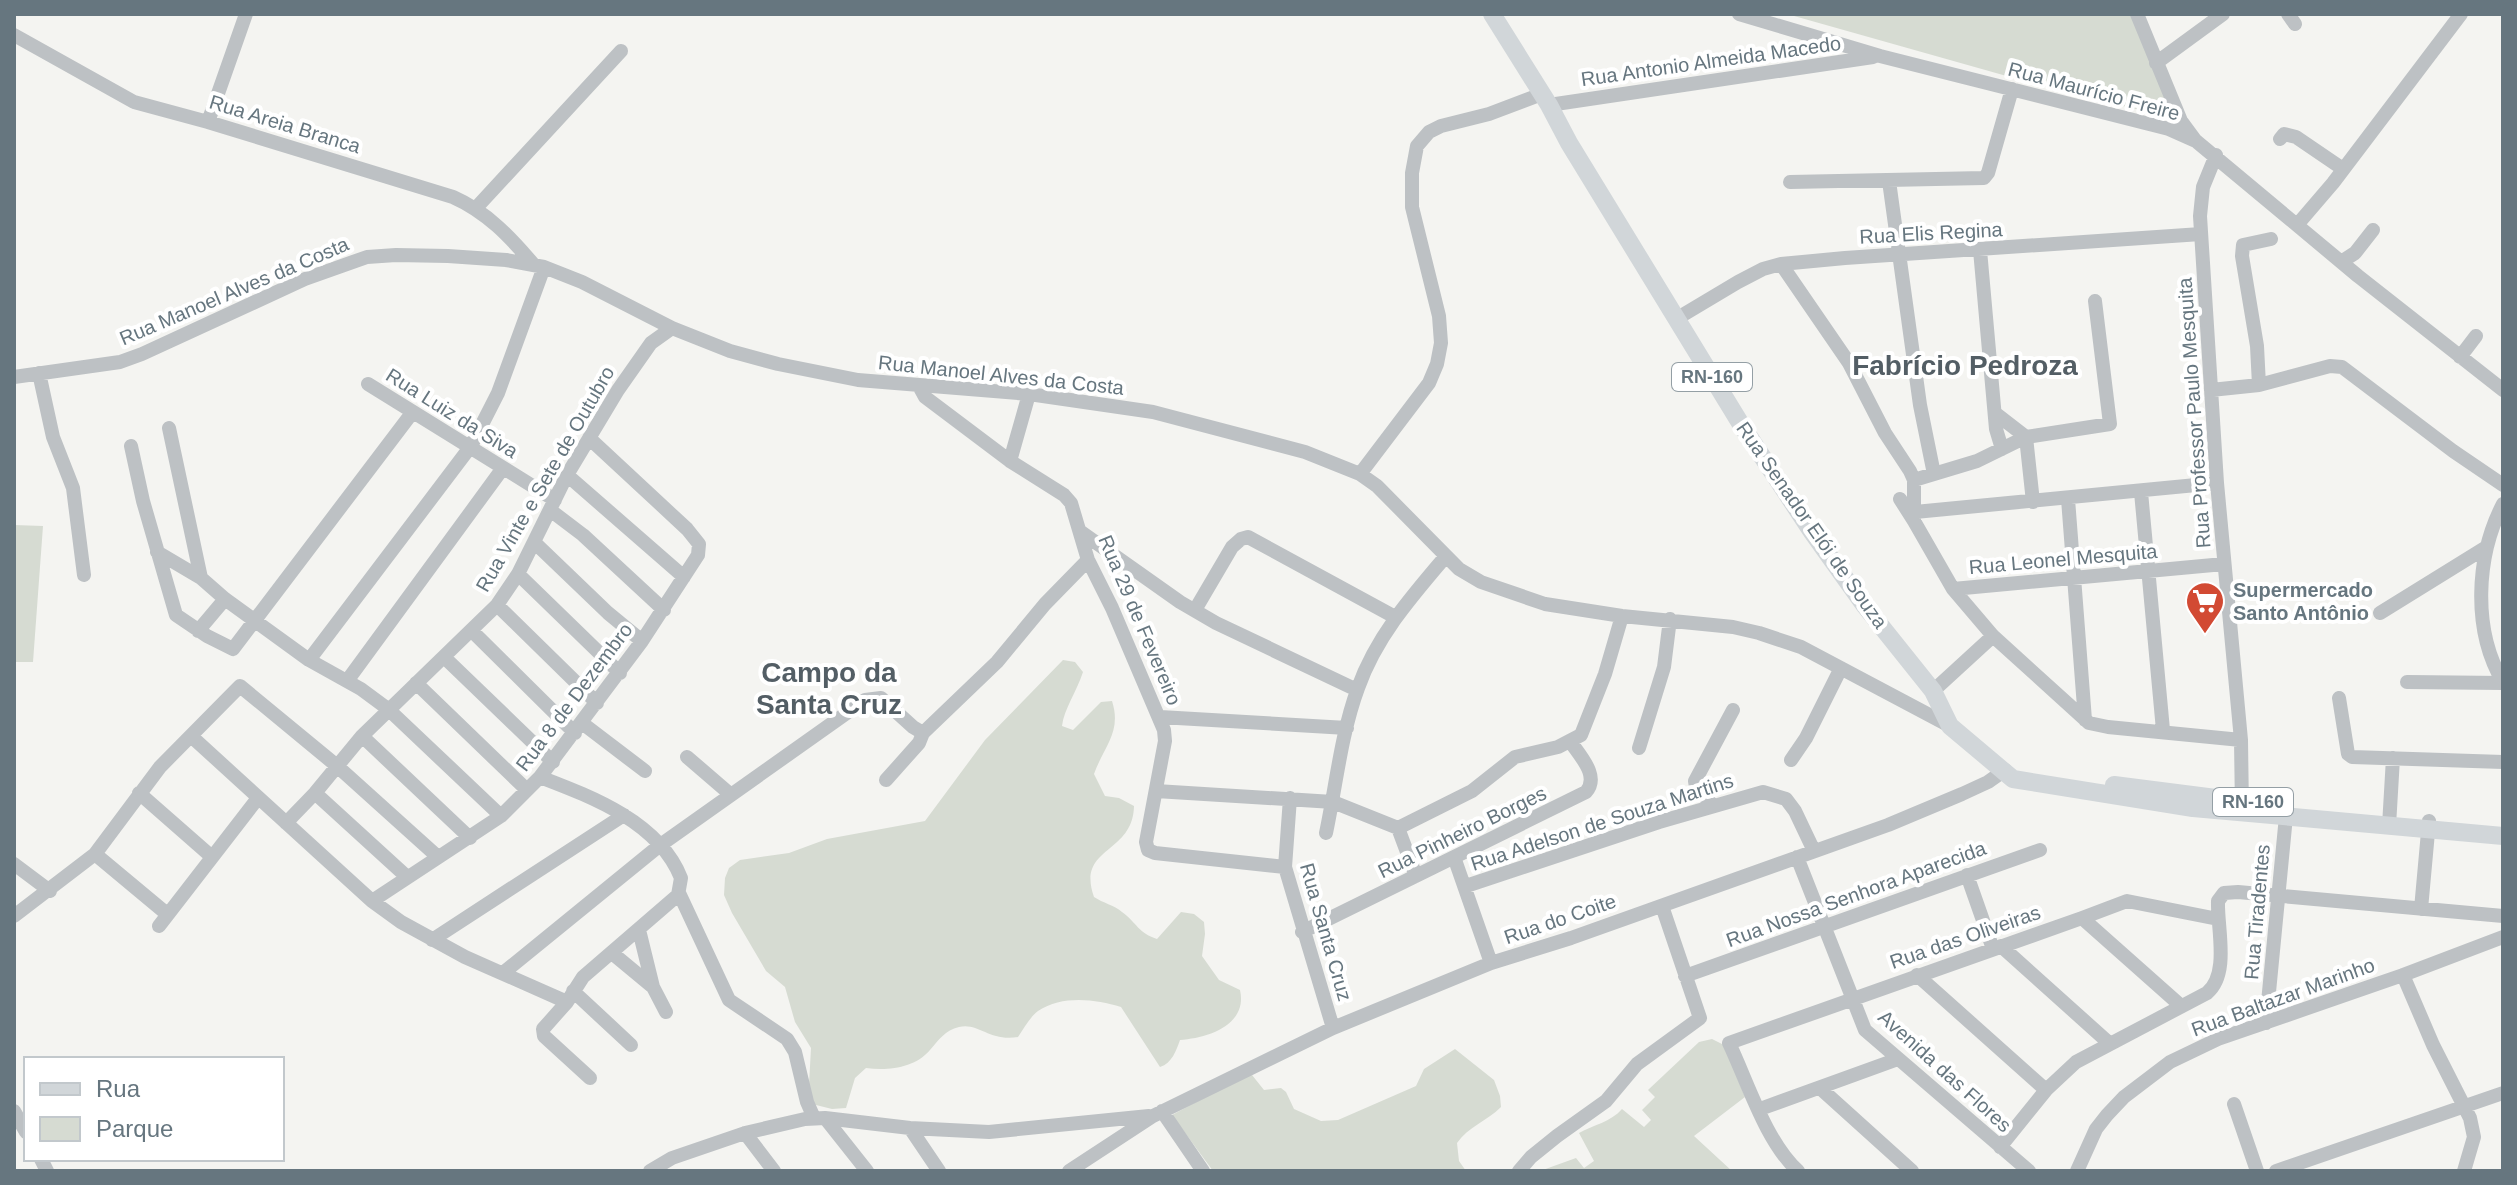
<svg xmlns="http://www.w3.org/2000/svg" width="2517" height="1185" font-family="Helvetica,sans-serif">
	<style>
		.green { fill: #d6dbd2 }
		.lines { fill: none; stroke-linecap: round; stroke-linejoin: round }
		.minor { stroke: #bdc1c4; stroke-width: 14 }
		.major { stroke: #d1d6d9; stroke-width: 18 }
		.labels { text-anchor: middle; stroke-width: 8; stroke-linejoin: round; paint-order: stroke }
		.shield { fill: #fff; stroke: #949fa5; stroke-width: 2 }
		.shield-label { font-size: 18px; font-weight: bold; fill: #66767f }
		.street-label { font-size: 20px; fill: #66767f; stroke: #fff }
		.poi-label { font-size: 20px; font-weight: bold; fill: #66767f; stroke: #fff; text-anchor: start }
		.district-label { font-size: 28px; font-weight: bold; fill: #535e65; stroke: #fff }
	</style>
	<rect width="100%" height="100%" fill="#f4f4f1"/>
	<path class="green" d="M1787 14H2132L2171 108 2158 114 2070 94Z
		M14 525 43 526 33 662H14Z
		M1063 660 1075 662 1083 672C1077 691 1064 709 1062 726L1073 730 1101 702 1112 701C1122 732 1104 746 1094 774L1105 796 1119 798 1134 806C1133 855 1076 846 1094 897 1103 903 1114 905 1122 912 1137 923 1138 933 1157 939L1181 912 1194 914 1204 922 1205 934 1202 956 1219 980 1240 990C1248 1025 1208 1038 1180 1040 1176 1051 1172 1063 1160 1067L1121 1007C1095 999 1062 995 1038 1011 1030 1017 1024 1028 1018 1037 990 1042 978 1022 959 1027 945 1030 939 1040 930 1050 915 1068 888 1071 866 1068L855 1078 846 1108 832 1109 808 1103 811 1048 795 1022 785 987 766 971 732 913 724 895 725 878 729 868 740 860 789 853 827 839 925 821 985 740Z
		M1712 1039 1724 1045 1745 1097 1694 1136 1732 1171H1540L1576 1158 1584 1168 1594 1161 1579 1133C1593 1125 1611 1122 1622 1109L1644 1127 1651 1120 1642 1110 1655 1097 1648 1090 1699 1042Z
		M1455 1049 1494 1080 1500 1096 1501 1107C1487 1121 1468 1127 1457 1143L1459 1161 1466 1171H1213L1172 1115 1243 1077 1252 1075 1264 1090 1281 1088 1286 1092 1294 1109 1321 1121 1338 1120 1416 1086 1424 1069Z"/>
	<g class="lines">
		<path class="minor" d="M1739 14 1880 56 2169 129 2196 141 2358 276 2503 390
			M2137 14 2181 121 2195 140
			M2288 14 2295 24
			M14 35 134 102 208 122 453 197C487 212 510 237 534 265
			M2156 63 2223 14
			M1549 105 1873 57
			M208 122 246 14
			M2280 139 2284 134 2296 137 2343 169
			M2216 155 2203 187 2200 216 2217 483 2241 740 2242 811
			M1889 181 1920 405 1934 474
			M1790 182 1984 178 1988 173 2012 89
			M476 208 621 51
			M2297 225 2333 183 2461 14
			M1980 250 1996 429 2002 449
			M2341 262 2355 253 2373 230
			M1781 264 1849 363 1885 433 1910 471 1914 480V521L1953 589 1993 636 2089 723 2108 727 2241 740
			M1676 319 1738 282 1763 269 1781 264 1845 258 2201 234
			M2460 357 2476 336
			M39 373 53 437 73 488 84 575
			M14 377 120 362 142 354 305 279 367 257 396 255 448 256 506 260 544 267 582 282 672 328 730 351 778 364 858 380 1029 394 1153 412 1305 452 1360 474 1377 486 1459 569 1481 582 1545 604 1622 616 1733 627 1759 633 1801 647 1950 726
			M368 384 555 500
			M2259 385 2257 346 2242 256 2243 245 2271 239
			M919 386 925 397 1010 461 1064 495 1071 503 1088 560 1112 608 1164 730 1165 741 1146 842 1148 850 1155 853 1285 867
			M2211 390 2259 385 2330 366 2342 367 2453 451 2503 485
			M1995 413 2026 437 2033 502
			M169 428 201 578 225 599 309 660 361 689 388 709 501 816
			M131 446 143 501 176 615 207 636 233 649 412 413
			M1010 461 1029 394
			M1360 474 1429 383 1437 364 1441 343 1439 316 1412 207V173L1417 146 1429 132 1441 126 1489 114 1542 94
			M567 475 684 577
			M1914 480 1977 461 2026 437 2110 424 2095 301
			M2141 492 2163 730
			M1900 499 1914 521
			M2068 499 2085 720
			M2503 504C2476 556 2472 630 2503 682
			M550 510 583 535 664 610
			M1915 512 2217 483
			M1081 532 1180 602 1216 623 1357 690
			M534 542 608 613 642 641
			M157 552 201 578
			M518 574 620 673
			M1953 589 2224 564
			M497 605 597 703
			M1195 610 1232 547 1241 539 1248 537 1395 617
			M2380 613 2485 548
			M198 631 225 599
			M472 631 575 733
			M444 657 553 762
			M309 660 471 446 498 393 544 267
			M347 681 503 468
			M2407 682 2503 683
			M416 683 527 790
			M1933 691 1993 636
			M2339 698 2348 754 2352 757 2503 762
			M1160 717 1347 728
			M582 723 645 771
			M191 736 372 901 401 922 465 957 567 1002
			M362 736 470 838
			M1639 748 1664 667 1670 619
			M687 757 730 794
			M1791 760 1806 738 1841 668
			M540 777C592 797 659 822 681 878L678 895 583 977 567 1002 543 1029 544 1036 590 1078
			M886 780 919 743 923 733 997 662 1045 604 1088 560
			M1156 791 1333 802 1398 828 1416 876
			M139 793 212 857
			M315 793 406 876
			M1290 798 1285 867 1333 1028
			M1713 806 1696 787 1695 781 1733 710
			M286 823 315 793 362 736 497 605 518 574 567 475 618 390 651 343 672 328
			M2389 826 2393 758
			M1398 828 1472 791 1515 757 1558 747 1581 735 1605 674 1622 616
			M1326 833C1336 786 1341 734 1358 688 1376 637 1411 597 1446 556
			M95 854 167 914
			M1454 857 1491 963
			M1797 857 1865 1030 2029 1171
			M14 864 50 891
			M1967 875 1993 949
			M1466 886 1659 822 1763 792 1786 799 1795 811 1814 851
			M679 893 729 1000 787 1039 795 1052 807 1102 814 1118
			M372 901 501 816 540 777 642 641 698 555 699 544 687 529 589 438
			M2421 909 2429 821
			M14 916 95 854 160 767 240 686 337 766 438 857
			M2082 918 2180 1005
			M159 926 258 798
			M639 930 653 987 666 1012
			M1302 932 1586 792C1600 776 1580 756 1570 741
			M432 940 624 815
			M2001 946 2109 1043
			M612 953 653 987
			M503 973 659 846 865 700 881 698 913 727 923 733
			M1917 975 2046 1090
			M2403 975 2433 1045 2470 1118 2474 1137 2464 1171
			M1685 976 2040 850
			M573 991 631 1045
			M2266 1023 2287 806
			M1820 1088 1912 1171
			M2234 1104 2257 1171
			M1760 1109 1898 1059
			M14 1111 26 1132
			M1162 1111 1203 1171
			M825 1118 867 1171
			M910 1128 939 1171
			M745 1133 774 1171
			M2000 1147 2046 1090 2076 1062 2207 993C2230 974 2217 928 2218 901L2224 893 2238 892 2503 916
			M41 1159 47 1171
			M650 1171 672 1158 745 1133 805 1119 825 1118 910 1128 989 1132 1149 1116
			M1069 1171 1153 1116 1333 1028 1491 963 1571 938 1888 825 1962 794 1988 782 2005 770
			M1519 1171 1531 1157 1557 1136 1606 1101 1637 1064 1700 1018 1662 906
			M1798 1171C1766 1142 1748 1083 1729 1043L2082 918 2127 901 2218 919
			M2077 1171 2096 1129 2107 1115 2124 1097 2170 1062 2218 1039 2403 975 2503 937
			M2276 1171 2503 1093"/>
		<path class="major" d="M1492 14 1549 105 1569 143 1742 426 1812 532 1865 606 1933 691 1950 726 2013 779 2193 808 2503 836
			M2114 785 2247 802"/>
	</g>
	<defs>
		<symbol id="supermarket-pin" viewBox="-11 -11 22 30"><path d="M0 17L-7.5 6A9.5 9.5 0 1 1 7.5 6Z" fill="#d24a33" stroke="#fff"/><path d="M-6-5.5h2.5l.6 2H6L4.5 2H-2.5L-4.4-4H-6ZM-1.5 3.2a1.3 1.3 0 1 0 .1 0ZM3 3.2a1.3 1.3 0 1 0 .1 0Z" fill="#fff"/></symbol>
	</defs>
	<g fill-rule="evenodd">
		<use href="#supermarket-pin" x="2183" y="579" width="44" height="60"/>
	</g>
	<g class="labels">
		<g class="shield">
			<rect x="1672" y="363" width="80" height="28" rx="6"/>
			<rect x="2213" y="788" width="80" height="28" rx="6"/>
		</g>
		<g class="shield-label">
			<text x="1712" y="383">RN-160</text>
			<text x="2253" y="808">RN-160</text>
		</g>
		<g class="street-label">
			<text transform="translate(1711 61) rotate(-8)" y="7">Rua Antonio Almeida Macedo</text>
			<text transform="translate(2094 91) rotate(15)" y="7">Rua Maurício Freire</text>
			<text transform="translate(285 124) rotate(17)" y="7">Rua Areia Branca</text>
			<text transform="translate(1931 233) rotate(-3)" y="7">Rua Elis Regina</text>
			<text transform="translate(234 291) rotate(-23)" y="7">Rua Manoel Alves da Costa</text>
			<text transform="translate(1001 375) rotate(6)" y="7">Rua Manoel Alves da Costa</text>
			<text transform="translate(452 413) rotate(32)" y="7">Rua Luiz da Siva</text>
			<text transform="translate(2194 413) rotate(-94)" y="7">Rua Professor Paulo Mesquita</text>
			<text transform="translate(545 479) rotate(-60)" y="7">Rua Vinte e Sete de Outubro</text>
			<text transform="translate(1812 525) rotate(55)" y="7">Rua Senador Elói de Souza</text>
			<text transform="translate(2063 559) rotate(-5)" y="7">Rua Leonel Mesquita</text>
			<text transform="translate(1140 620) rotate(67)" y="7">Rua 29 de Fevereiro</text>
			<text transform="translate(574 697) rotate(-53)" y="7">Rua 8 de Dezembro</text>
			<text transform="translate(1602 822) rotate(-18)" y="7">Rua Adelson de Souza Martins</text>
			<text transform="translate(1462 832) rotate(-26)" y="7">Rua Pinheiro Borges</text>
			<text transform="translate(1856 894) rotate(-20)" y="7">Rua Nossa Senhora Aparecida</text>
			<text transform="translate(2257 912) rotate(-85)" y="7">Rua Tiradentes</text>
			<text transform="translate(1560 919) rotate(-19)" y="7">Rua do Coite</text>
			<text transform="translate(1326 932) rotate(74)" y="7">Rua Santa Cruz</text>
			<text transform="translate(1965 937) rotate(-19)" y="7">Rua das Oliveiras</text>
			<text transform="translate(2283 997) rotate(-20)" y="7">Rua Baltazar Marinho</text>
			<text transform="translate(1945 1071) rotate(42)" y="7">Avenida das Flores</text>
		</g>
		<g class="poi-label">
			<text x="2233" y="597">Supermercado<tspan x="2233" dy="23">Santo Antônio</tspan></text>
		</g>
		<g class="district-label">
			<text x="1965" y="375">Fabrício Pedroza</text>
			<text x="829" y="682">Campo da<tspan x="829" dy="32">Santa Cruz</tspan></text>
		</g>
	</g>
	<rect width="2517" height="1185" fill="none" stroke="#66767f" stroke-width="32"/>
	<rect x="24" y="1057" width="260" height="104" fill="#ffffff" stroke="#c2c8cc" stroke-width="2"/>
	<rect x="40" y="1083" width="40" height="12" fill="#d1d6d9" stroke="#c2c8cc" stroke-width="2"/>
	<text x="96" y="1097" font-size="24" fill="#66767f">Rua</text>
	<rect x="40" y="1117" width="40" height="24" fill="#d6dbd2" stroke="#c2c8cc" stroke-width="2"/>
	<text x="96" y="1137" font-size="24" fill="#66767f">Parque</text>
</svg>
